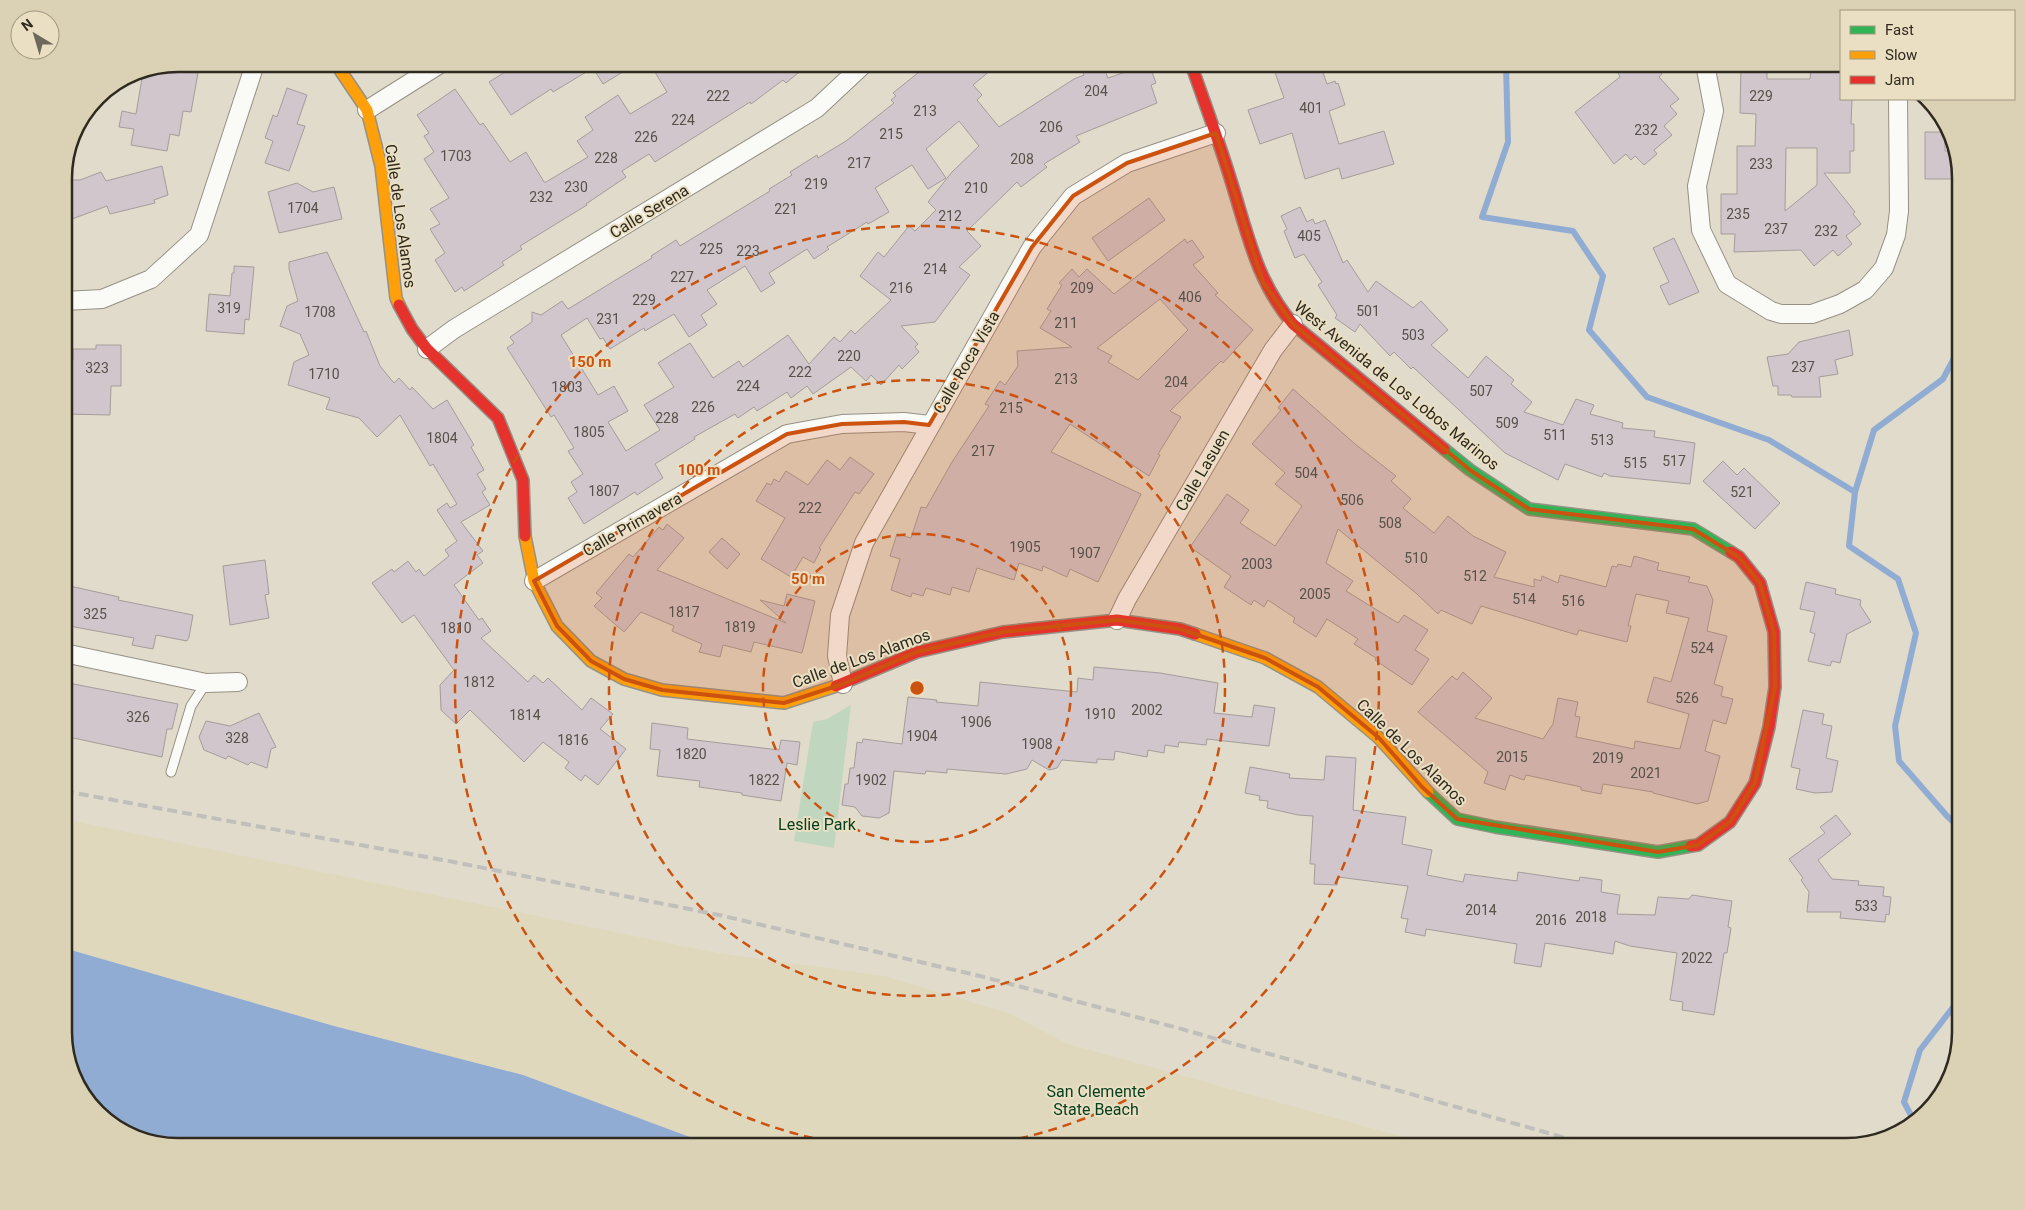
<svg xmlns="http://www.w3.org/2000/svg" width="2025" height="1210" font-family="Roboto,sans-serif">
	<style>
		.green { fill: #c1d6be }
		.sand { fill: #e0d8bd }
		.water { fill: #90acd2 }
		.lines { fill: none; stroke-linecap: round; stroke-linejoin: round }
		.stream { stroke: #90acd2; stroke-width: 6 }
		.building { fill: #d0c6cb; stroke: #a39d9b; fill-rule: evenodd }
		.lane-casing { stroke: #969185; stroke-width: 11 }
		.street-casing { stroke: #969185; stroke-width: 20 }
		.fast-casing { stroke: #969185; stroke-width: 14 }
		.slow-casing { stroke: #969185; stroke-width: 14 }
		.jam-casing { stroke: #969185; stroke-width: 14 }
		.lane { stroke: #fafaf7; stroke-width: 9 }
		.street { stroke: #fafaf7; stroke-width: 18 }
		.fast { stroke: #30b455; stroke-width: 11 }
		.slow { stroke: #ff9f0a; stroke-width: 11 }
		.jam { stroke: #e5322d; stroke-width: 11 }
		.rail { stroke: #c1bfbb; stroke-width: 4; stroke-dasharray: 10 5; stroke-linecap: butt }
		.marked { fill: #cc520f; fill-opacity: 0.2; stroke: #cc520f; stroke-width: 4; stroke-linejoin: round }
		.ring { fill: none; stroke: #cc520f; stroke-width: 2.5; stroke-dasharray: 9 6 }
		.labels { text-anchor: middle; stroke-width: 4; stroke-linejoin: round; paint-order: stroke }
		.number-label { font-size: 14px; fill: #57514a }
		.street-label { font-size: 16px; fill: #2f2a1f; stroke: #eadfc2 }
		.park-label { font-size: 16px; fill: #064021; stroke: #eadfc2 }
		.rim { fill: none; stroke: #2f2a1f; stroke-width: 2.5 }
		.centre { fill: #cc520f; stroke: #eadfc2; stroke-width: 2.5 }
		.ring-label { font-size: 15px; text-anchor: middle; font-weight: bold; fill: #cc520f; stroke: #eadfc2; stroke-width: 4; stroke-linejoin: round; paint-order: stroke }
	</style>
	<rect width="100%" height="100%" fill="#e1dbcb"/>
	<path class="green" d="M851 705 834 848 794 841 813 722 827 719Z"/>
	<path class="sand" d="M64 819 717 953 885 976 1011 1014 1065 1043 1436 1146H714L523 1075 334 1026 64 948Z"/>
	<path class="water" d="M64 948 334 1026 523 1075 714 1146H179L121 1131 79 1089 64 1038Z"/>
	<g class="lines">
		<path class="stream" d="M1506 64 1508 142 1482 217 1573 231 1603 276 1589 330 1647 397 1769 440 1855 492 1849 546 1898 579 1916 633 1895 726 1899 761 1947 816 1961 829
			M1855 492 1874 430 1943 379 1961 345
			M1914 1121 1904 1102 1920 1050 1961 997"/>
	</g>
	<path class="building" d="M518 64 525 73 541 64H636L603 84 593 68 553 92 551 89 511 115 489 82Z
		M650 64H809L786 83 783 80 751 104 750 102 655 162 649 154 622 171 626 177 586 204 587 205 520 246 522 249 502 262 504 265 464 291 462 287 455 292 435 260 445 253 430 229 440 224 430 209 449 198 424 159 434 152 424 136 429 133 417 115 455 89 480 125 483 123 510 162 526 152 544 182H546L588 157 577 141 593 130 585 117 618 95 630 114 667 92Z
		M929 64H998L973 85 982 95 977 100 999 127 1074 79 1084 75 1079 64H1102L1108 78 1149 64 1156 83 1151 85 1157 103 1076 136 1080 142 1044 164 1047 167 1021 187 1017 182 967 231 981 246 959 267 970 275 935 322 901 326 918 344 915 347 919 352 902 369 899 365 881 385 871 375 866 381 851 367 813 394 807 386 791 398 787 392 757 411 754 407 738 418 735 414 694 437 695 439 655 464 663 478 637 495 635 492 584 524 568 498 577 492 571 482 583 474 568 451 574 448 554 415 551 417 507 348 514 343 510 337 532 322V312L541 315 562 301 568 309 652 258 651 256 676 240 680 246 770 191 769 189 792 175 790 172 817 155 818 158 846 141 894 103 891 100 896 96 893 93ZM959 121 979 146 952 172 928 202 936 210 915 231 909 226 884 257 878 252 860 276 891 300 855 334 851 330 840 342 834 337 809 364 788 335 743 367 739 361 713 378 690 343 658 363 674 387 644 405 660 430 626 451 608 422 628 411 614 386 598 395 561 335 587 318 600 339 603 338 610 349 644 328 645 331 674 314 689 337 707 325 701 315 717 304 707 290 745 266 761 292 775 283 769 273 807 249 814 259 829 249 827 247 867 222 868 224 889 212 875 188 912 165 928 189 946 178 926 149Z
		M1272 64H1320L1327 84 1335 81 1336 84 1338 83 1345 105 1329 111 1339 144 1384 131 1394 164 1342 179 1339 168 1305 179 1292 133 1260 144 1248 110 1284 98Z
		M1614 64H1654L1662 74 1659 77 1679 99 1670 106 1677 114 1664 126 1672 135 1654 150 1657 154 1644 165 1635 156 1631 160 1626 154 1614 164 1575 112 1620 77Z
		M1741 64H1767V79H1810L1811 66 1841 67V99H1852L1851 124H1854V151H1850V173H1824L1855 212 1853 214 1861 224 1846 236 1852 244 1838 256 1833 250 1814 266 1801 250 1734 252 1735 234H1721V194H1737V146H1755L1756 114 1740 113ZM1786 148H1817V185L1785 211Z
		M162 67 198 73 191 112 183 111 179 136 170 134 167 151 131 145 134 129 119 127 122 111 136 114 142 78H146L147 70Z
		M287 88 307 95 297 124 305 126 289 171 265 163 273 141 265 138 273 115 277 117Z
		M1925 132H1945V151H1955L1959 166V179H1925Z
		M162 166 168 195 154 200 155 203 110 214 107 206 64 222V180H80L101 172 106 181Z
		M297 183 313 192 334 187 342 219 279 233 268 192Z
		M1149 198 1165 220 1108 261 1092 238Z
		M1300 207 1307 222 1313 219 1315 224 1325 220 1343 263 1347 260 1368 292 1376 281 1413 308 1421 301 1448 330 1431 345 1468 378 1486 356 1514 380 1511 384 1532 402 1524 412 1563 425 1576 399 1594 405 1590 414 1623 423 1622 428 1655 431 1654 437 1695 443 1690 484 1610 476 1604 473 1602 477 1565 464 1558 480 1505 453 1413 367 1411 369 1394 352 1390 356 1360 324 1355 332 1335 318 1337 315 1318 285 1322 282 1304 254 1295 258 1284 231 1287 229 1281 216Z
		M1674 238 1699 292 1669 305 1660 286 1669 282 1653 248Z
		M1185 239 1187 243 1192 240 1204 257 1193 265 1218 293 1215 295 1253 330 1223 363 1221 361 1170 411 1181 417 1158 454 1160 455 1149 476 1070 424 1051 452 1141 494 1098 582 1070 569 1067 577 1043 566 1042 571 1019 563 1014 580 977 568 969 592 952 587 950 595 926 588 923 596 912 593 911 597 891 590 900 559 890 556 897 534 911 538 921 507 926 508 952 462 989 406 985 404 1000 381 1005 385 1018 366 1017 351 1072 347 1040 328 1051 311 1047 309 1062 285 1059 283 1072 269 1079 277 1087 269 1114 294ZM1160 299 1188 330 1138 380 1108 362 1112 356 1097 348Z
		M327 252 364 332 366 331 380 366 394 383 399 378 410 390 412 387 433 409 447 400 474 445 471 447 484 470 477 474 486 489 482 492 490 505 461 522 483 551 477 555 483 563 454 585 479 620 482 618 491 631 481 638 528 682 534 675 543 683 548 678 582 710 591 698 613 714 600 729 626 749 598 785 585 775 581 781 565 768 569 762 543 742 524 762 470 710 456 724 441 710 440 685 454 670 414 615 402 623 372 583 392 569 394 572 408 561 416 572 419 569 424 576 449 556 445 550 457 541 437 510 447 503 450 508 457 504 433 464 430 466 400 415 377 437 359 418 326 409 330 398 288 385 294 362 309 355 300 334 280 326 287 306 298 301 289 269V262Z
		M234 266 254 267 249 320 245 319 244 334 206 331 209 294 230 296 232 273H234Z
		M1849 330 1853 355 1835 360 1838 374 1819 377 1821 397H1792L1791 395H1778V386H1773L1767 357 1788 354 1799 342Z
		M96 345H121V386H111L110 415 64 414V358L73 360V349H96Z
		M1293 389 1355 444 1396 476 1391 481 1411 499 1403 508 1434 533 1448 516 1473 536 1506 552 1494 577 1534 587V579L1541 581 1542 576 1558 583 1560 575 1606 587 1612 566 1617 567 1618 564 1631 567 1634 556 1659 563 1657 570 1690 577 1688 582 1707 586 1713 600 1707 631 1727 636 1714 684 1723 687 1721 696 1733 699 1726 724 1713 720 1705 751 1720 756 1708 801 1697 804 1653 793V792L1603 784 1601 794 1581 790V787L1526 775 1524 780 1510 775 1505 790 1484 783 1488 772 1418 712 1452 676 1457 680 1463 672 1492 698 1475 718 1543 739 1553 724 1558 698 1578 702 1575 716 1580 717 1576 737 1634 749 1635 741 1680 749 1689 714 1647 702 1654 677 1671 682 1689 618 1666 613 1669 601 1636 594 1628 626H1631L1627 642 1579 630 1577 635 1481 606 1472 624 1441 610 1438 614 1417 594 1338 529 1326 563 1353 581 1346 591 1398 623 1404 615 1428 630 1415 650 1429 659 1412 685 1375 660 1376 658 1354 644 1358 639 1327 619 1316 637 1293 622 1295 618 1268 600 1264 607 1254 600 1251 605 1224 587 1231 576 1190 547 1227 494 1249 510 1240 523 1275 546 1302 506 1275 484 1285 473 1252 444 1281 410 1278 408Z
		M850 457 874 474 859 494 855 492 819 548 821 549 814 563 803 557 791 577 761 559 785 518 756 501 767 483 771 485 774 479 779 482 786 471 808 485 827 460 840 470Z
		M1723 461 1737 475 1744 468 1780 503 1755 529 1703 481Z
		M667 524 684 538 657 570 786 623 760 600 784 606 787 594 815 601 802 653 754 642 751 652 723 645 720 657 699 652 702 644 672 631 674 626 641 612 624 632 594 606 602 598 596 593 629 554 633 557 659 527 663 530Z
		M722 538 740 554 727 569 709 552Z
		M265 560 269 594 265 595 269 618 230 625 223 566Z
		M1806 582 1836 589 1835 594 1861 600 1860 605 1871 622 1847 634 1840 663 1832 661 1830 666 1808 661 1815 634 1810 632 1815 612 1800 609Z
		M70 586 119 597 118 600 193 615 189 637 187 641 156 635 153 649 132 645 134 638 64 625V591L69 592Z
		M1094 667 1160 673 1218 683 1214 713 1252 717 1254 705 1275 708 1269 746 1207 739 1206 745 1179 742 1178 747 1165 745 1164 753 1148 750 1147 757 1115 751 1114 760 1097 759V763L1062 760 1057 768 1049 770 1032 760 1027 769 1006 774 947 769V773L926 771 925 774 894 771 889 813 879 818 862 816 855 807 842 805 845 784H848L850 768H854L857 742 862 743 863 739 902 744 908 697 937 700 936 702 978 706 980 682 1077 692 1078 678 1093 680Z
		M68 683 178 704 172 729H167L162 757 64 736V701Z
		M1803 710 1824 714 1822 724 1832 726 1826 758 1838 761 1832 792 1815 793 1796 789 1800 769 1791 767Z
		M259 713 276 747 271 749 267 768 251 762 248 765 228 756 226 759 204 750 199 737 206 721 230 726Z
		M652 723 688 728 687 739 779 750 781 740 800 742 797 765 787 763 781 801 742 795V793L699 787 700 781 657 776 660 750 650 749Z
		M1326 756 1356 758 1353 810 1406 817 1402 844 1432 850 1427 875 1463 882 1465 874 1517 881 1518 872 1579 881 1580 877 1602 880 1601 892 1620 895 1617 914 1655 915 1658 897 1689 899 1692 895 1732 901 1728 927 1731 928 1727 953H1724L1714 1015 1682 1010 1683 1002 1670 1000 1677 953 1630 946 1615 941 1613 954 1545 943 1541 967 1514 963 1517 944 1426 929 1425 936 1405 932 1408 919 1401 918 1408 886 1338 877 1337 885 1314 884 1315 864H1310L1313 816 1298 815 1267 808 1268 801 1259 800 1260 796 1245 793 1250 767 1290 774 1289 778 1324 780Z
		M1836 815 1851 834 1818 860 1832 879 1859 881 1858 885 1884 887 1883 896 1891 897 1889 915 1886 914 1885 922 1840 918 1841 912H1807L1809 892 1801 880 1803 878 1789 859 1825 833 1820 827Z"/>
	<g class="lines">
		<defs>
			<path id="lane" d="M171 772 191 706 206 683"/>
			<path id="street" d="M1705 64 1714 111 1697 186 1701 230 1727 284 1771 311 1781 314H1812L1840 304 1865 290 1884 268 1896 235 1899 211 1898 99
				M367 110 440 64
				M64 301 102 299 151 279 199 235 255 64
				M427 349 454 329 817 108 864 64
				M534 581 787 434 842 424 904 422 929 425
				M1117 620 1127 599 1273 350 1293 324
				M64 653 206 683 238 682
				M843 684 837 656 840 615 864 543 1032 247 1073 196 1127 163 1216 133"/>
			<path id="fast" d="M1444 449 1470 470 1529 509 1693 529 1731 552
				M1428 792 1457 819 1495 827 1658 852 1691 846"/>
			<path id="slow" d="M336 64 367 110 381 166 396 298 399 305
				M525 536 534 581 557 626 591 661 624 679 662 690 784 703 836 686
				M1195 634 1265 658 1318 687 1379 738 1428 792"/>
			<path id="jam" d="M1191 64C1205 104 1220 144 1232 184 1248 235 1257 282 1293 324L1444 449
				M399 305 412 329 427 349 498 418 523 480 525 536
				M836 686 917 652 1003 632 1117 620 1180 629 1195 634
				M1691 846 1698 845 1730 822 1755 783 1769 727 1775 687 1774 632 1760 583 1739 557 1731 552"/>
		</defs>
		<use href="#lane" class="lane-casing"/>
		<use href="#street" class="street-casing"/>
		<use href="#fast" class="fast-casing"/>
		<use href="#slow" class="slow-casing"/>
		<use href="#jam" class="jam-casing"/>
		<use href="#lane" class="lane"/>
		<use href="#street" class="street"/>
		<use href="#fast" class="fast"/>
		<use href="#slow" class="slow"/>
		<use href="#jam" class="jam"/>
		<path class="rail" d="M64 791 454 862 719 915 980 976 1178 1028 1594 1146"/>
	</g>
	<path class="marked" d="M1216 133 1263 282 1293 324 1470 470 1529 509 1693 529 1739 557 1760 583 1774 632 1775 687 1755 783 1730 822 1698 845 1658 852 1457 819 1422 787 1379 738 1318 687 1265 658 1180 629 1117 620 1003 632 917 652 843 684 784 703 662 690 624 679 591 661 557 626 534 581 787 434 842 424 904 422 929 425 1032 247 1073 196 1127 163Z"/>
	<g class="ring">
		<circle cx="917" cy="688" r="154"/>
		<circle cx="917" cy="688" r="308"/>
		<path d="M857 1146A462 462 0 1 1 977 1146"/>
	</g>
	<g class="labels">
		<g class="number-label">
			<text x="1096" y="96">204</text>
			<text x="718" y="101">222</text>
			<text x="1761" y="101">229</text>
			<text x="1311" y="113">401</text>
			<text x="925" y="116">213</text>
			<text x="683" y="125">224</text>
			<text x="1051" y="132">206</text>
			<text x="1646" y="135">232</text>
			<text x="891" y="139">215</text>
			<text x="646" y="142">226</text>
			<text x="456" y="161">1703</text>
			<text x="606" y="163">228</text>
			<text x="1022" y="164">208</text>
			<text x="859" y="168">217</text>
			<text x="1761" y="169">233</text>
			<text x="816" y="189">219</text>
			<text x="576" y="192">230</text>
			<text x="976" y="193">210</text>
			<text x="541" y="202">232</text>
			<text x="303" y="213">1704</text>
			<text x="786" y="214">221</text>
			<text x="1738" y="219">235</text>
			<text x="950" y="221">212</text>
			<text x="1776" y="234">237</text>
			<text x="1826" y="236">232</text>
			<text x="1309" y="241">405</text>
			<text x="711" y="254">225</text>
			<text x="748" y="256">223</text>
			<text x="935" y="274">214</text>
			<text x="682" y="282">227</text>
			<text x="901" y="293">216</text>
			<text x="1082" y="293">209</text>
			<text x="1190" y="302">406</text>
			<text x="644" y="305">229</text>
			<text x="229" y="313">319</text>
			<text x="1368" y="316">501</text>
			<text x="320" y="317">1708</text>
			<text x="608" y="324">231</text>
			<text x="1066" y="328">211</text>
			<text x="1413" y="340">503</text>
			<text x="849" y="361">220</text>
			<text x="1803" y="372">237</text>
			<text x="97" y="373">323</text>
			<text x="800" y="377">222</text>
			<text x="324" y="379">1710</text>
			<text x="1066" y="384">213</text>
			<text x="1176" y="387">204</text>
			<text x="748" y="391">224</text>
			<text x="567" y="392">1803</text>
			<text x="1481" y="396">507</text>
			<text x="703" y="412">226</text>
			<text x="1011" y="413">215</text>
			<text x="667" y="423">228</text>
			<text x="1507" y="428">509</text>
			<text x="589" y="437">1805</text>
			<text x="1555" y="440">511</text>
			<text x="442" y="443">1804</text>
			<text x="1602" y="445">513</text>
			<text x="983" y="456">217</text>
			<text x="1674" y="466">517</text>
			<text x="1635" y="468">515</text>
			<text x="1306" y="478">504</text>
			<text x="604" y="496">1807</text>
			<text x="1742" y="497">521</text>
			<text x="1352" y="505">506</text>
			<text x="810" y="513">222</text>
			<text x="1390" y="528">508</text>
			<text x="1025" y="552">1905</text>
			<text x="1085" y="558">1907</text>
			<text x="1416" y="563">510</text>
			<text x="1257" y="569">2003</text>
			<text x="1475" y="581">512</text>
			<text x="1315" y="599">2005</text>
			<text x="1524" y="604">514</text>
			<text x="1573" y="606">516</text>
			<text x="684" y="617">1817</text>
			<text x="95" y="619">325</text>
			<text x="740" y="632">1819</text>
			<text x="456" y="633">1810</text>
			<text x="1702" y="653">524</text>
			<text x="479" y="687">1812</text>
			<text x="1687" y="703">526</text>
			<text x="1147" y="715">2002</text>
			<text x="1100" y="719">1910</text>
			<text x="525" y="720">1814</text>
			<text x="138" y="722">326</text>
			<text x="976" y="727">1906</text>
			<text x="922" y="741">1904</text>
			<text x="237" y="743">328</text>
			<text x="573" y="745">1816</text>
			<text x="1037" y="749">1908</text>
			<text x="691" y="759">1820</text>
			<text x="1512" y="762">2015</text>
			<text x="1608" y="763">2019</text>
			<text x="1646" y="778">2021</text>
			<text x="764" y="785">1822</text>
			<text x="871" y="785">1902</text>
			<text x="1866" y="911">533</text>
			<text x="1481" y="915">2014</text>
			<text x="1591" y="922">2018</text>
			<text x="1551" y="925">2016</text>
			<text x="1697" y="963">2022</text>
		</g>
		<g class="street-label">
			<text transform="translate(649 211) rotate(-31)" y="6">Calle Serena</text>
			<text transform="translate(401 216) rotate(82)" y="6">Calle de Los Alamos</text>
			<text transform="translate(966 362) rotate(-60)" y="6">Calle Roca Vista</text>
			<text transform="translate(1397 385) rotate(39)" y="6">West Avenida de Los Lobos Marinos</text>
			<text transform="translate(1202 470) rotate(-60)" y="6">Calle Lasuen</text>
			<text transform="translate(632 524) rotate(-30)" y="6">Calle Primavera</text>
			<text transform="translate(861 658) rotate(-20)" y="6">Calle de Los Alamos</text>
			<text transform="translate(1412 752) rotate(44)" y="6">Calle de Los Alamos</text>
		</g>
		<g class="park-label">
			<text x="817" y="830">Leslie Park</text>
			<text x="1096" y="1097">San Clemente<tspan x="1096" dy="18">State Beach</tspan></text>
		</g>
	</g>
	<path d="M0 0H2025V1210H0ZM178 72H1846A106 106 0 0 1 1952 178V1032A106 106 0 0 1 1846 1138H178A106 106 0 0 1 72 1032V178A106 106 0 0 1 178 72Z" fill="#dbd1b5" fill-rule="evenodd"/>
	<path class="rim" d="M178 72H1846A106 106 0 0 1 1952 178V1032A106 106 0 0 1 1846 1138H178A106 106 0 0 1 72 1032V178A106 106 0 0 1 178 72Z"/>
	<circle cx="917" cy="688" r="8" class="centre"/>
	<g class="ring-label">
		<text x="590" y="367">150 m</text>
		<text x="699" y="475">100 m</text>
		<text x="808" y="584">50 m</text>
	</g>
	<rect x="1840" y="10" width="175" height="90" fill="#eadfc2" stroke="#9f9781"/>
	<rect x="1850" y="26" width="25" height="8" fill="#30b455" stroke="#9f9781"/>
	<text x="1885" y="35" font-size="15" fill="#2f2a1f">Fast</text>
	<rect x="1850" y="51" width="25" height="8" fill="#ff9f0a" stroke="#9f9781"/>
	<text x="1885" y="60" font-size="15" fill="#2f2a1f">Slow</text>
	<rect x="1850" y="76" width="25" height="8" fill="#e5322d" stroke="#9f9781"/>
	<text x="1885" y="85" font-size="15" fill="#2f2a1f">Jam</text>
	<g transform="translate(35 35) rotate(322)"><circle r="24" fill="#eadfc2" stroke="#9f9781"/>
	<path d="M0-4L9 19L0 12L-9 19Z" fill="#6d685b"/>
	<text y="-8" font-size="14" font-weight="bold" text-anchor="middle" fill="#2f2a1f">N</text>
	</g>
</svg>
